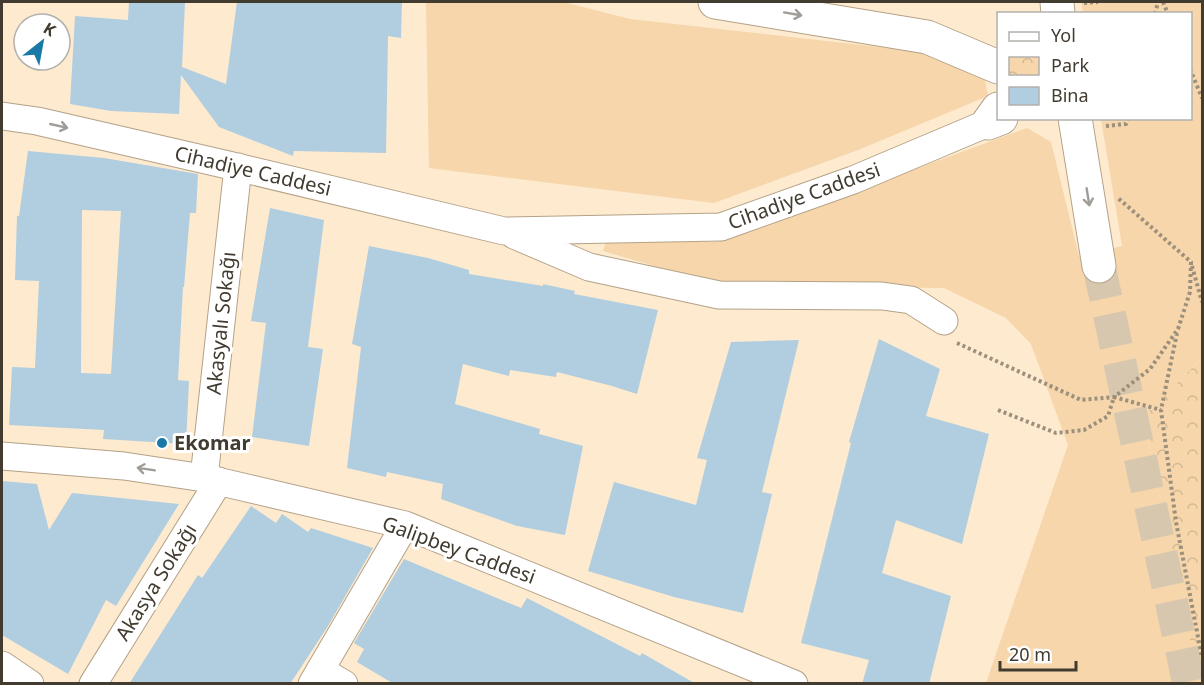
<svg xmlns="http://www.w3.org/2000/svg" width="1204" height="685" font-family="'Noto Sans',sans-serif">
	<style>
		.grass { fill: #f6d6aa }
		.park { fill: url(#park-crowns) }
		.building { fill: #b0cee0; fill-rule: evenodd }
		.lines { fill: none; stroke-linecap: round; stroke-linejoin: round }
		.major-tunnel { stroke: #d8c7af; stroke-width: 33; stroke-dasharray: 33 16; stroke-linecap: butt }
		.minor-casing { stroke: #b4a288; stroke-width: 29 }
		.major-casing { stroke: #b4a288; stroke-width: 35 }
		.path { stroke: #9c907d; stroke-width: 4; stroke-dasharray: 3 3; stroke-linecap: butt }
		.minor { stroke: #fff; stroke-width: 27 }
		.major { stroke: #fff; stroke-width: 33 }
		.oneway { stroke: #a09d98 }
		.poi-dot { fill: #1a7aa6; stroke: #fff; stroke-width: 2 }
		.labels { text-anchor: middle; stroke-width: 6; stroke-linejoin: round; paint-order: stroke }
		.street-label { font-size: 20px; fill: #423b30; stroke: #fff }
		.poi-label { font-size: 20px; font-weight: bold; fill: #423b30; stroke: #fff; text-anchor: start }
	</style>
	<defs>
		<pattern id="park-crowns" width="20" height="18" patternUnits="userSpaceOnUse" patternTransform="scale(1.5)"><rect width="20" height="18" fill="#f6d6aa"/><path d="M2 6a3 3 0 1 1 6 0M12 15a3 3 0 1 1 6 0" fill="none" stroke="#d4b993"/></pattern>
	</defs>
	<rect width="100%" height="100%" fill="#fdeacf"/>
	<path class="grass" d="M426 2H563L630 19 915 51 983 70 988 96 858 150 714 203 429 168Z
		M1081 2H1202V358L1143 417 1199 683H986L1068 445 1031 344 1006 318 944 288 722 286 603 251 607 239 717 242 1027 128 1051 142 1079 256 1122 246 1101 119 1190 118V14L1083 13Z"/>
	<path class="park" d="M1202 358V683L1199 684 1143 417Z"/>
	<path class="building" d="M129 2H185L182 67 226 84 237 2H402L401 38 388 36 386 153 294 151 293 156 219 127 181 75 179 114 111 111 70 104 75 16 128 20Z
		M28 151 104 158 198 174 196 213H190L184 287H183L178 380 189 381 186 444 103 439 104 430 9 425 12 367 35 368 39 281 15 280 17 216H19ZM82 210 121 211 111 374 81 373Z
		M270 208 324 220 308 347 323 349 309 446 252 437 266 323 251 321Z
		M369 246 428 258 469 270V274L543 286V284L575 291 574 294 658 310 637 394 612 386 557 372 556 377 510 370 509 376 463 364 455 404 540 429 539 434 583 446 565 535 517 526 441 499 443 484 387 472 386 477 347 468 361 347 352 344Z
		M879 339 940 369 926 416 989 434 962 544 896 520 882 573 951 596 929 684H862L869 660 801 643 851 443 849 442Z
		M799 340 762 492 772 494 743 613 674 597 588 571 614 482 696 505 707 460 697 458 731 342Z
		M2 481 37 484 49 530 72 493 179 504 116 606 106 600 68 674 2 635Z
		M251 506 276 523 282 514 308 532 311 528 373 548 328 626 290 684H129L198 575 202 578Z
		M404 559 521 608 527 598 640 656 642 653 696 684H394L357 662 364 649 354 643Z"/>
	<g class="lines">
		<path class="major-tunnel" d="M1099 266 1189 684"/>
		<defs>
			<path id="minor" d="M2 116 37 121 228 165 504 231 721 227 853 180 988 123
				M514 235 589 267 719 295 882 296 911 300 944 321
				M2 456 124 466 204 478 405 525 794 684
				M204 478 238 167
				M2 665 30 684
				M320 670 344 684
				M93 684 219 481
				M312 684 405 525"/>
			<path id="major" d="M715 2 927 37 998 67
				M1057 2 1058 14
				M998 109 988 123 1001 118
				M1075 118 1099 266"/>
		</defs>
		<use href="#minor" class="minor-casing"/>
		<use href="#major" class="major-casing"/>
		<path class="path" d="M1163 2 1168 14
			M1084 3 1098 2
			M1155 14 1158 2
			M1190 69 1202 98
			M1106 126 1126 124 1128 118
			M1192 266 1202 302
			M1177 333 1161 410 1176 522 1202 658
			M957 343 1081 400 1114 397 1150 369 1178 329 1190 292 1191 262 1118 198
			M998 410 1056 433 1084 430 1108 416 1114 397 1161 410"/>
		<use href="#minor" class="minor"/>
		<use href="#major" class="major"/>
	</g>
	<defs><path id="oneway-shaft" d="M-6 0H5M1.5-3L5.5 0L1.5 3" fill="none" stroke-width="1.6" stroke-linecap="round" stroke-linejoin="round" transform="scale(1.5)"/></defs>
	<g class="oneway">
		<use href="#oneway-shaft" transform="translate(793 14) rotate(10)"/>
		<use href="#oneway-shaft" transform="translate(59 126) rotate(13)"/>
		<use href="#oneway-shaft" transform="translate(1088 197) rotate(81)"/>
		<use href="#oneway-shaft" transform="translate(146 469) rotate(-171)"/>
	</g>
	<circle class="poi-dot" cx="162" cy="443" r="6"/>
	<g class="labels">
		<g class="street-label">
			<text transform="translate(253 171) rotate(13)" y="7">Cihadiye Caddesi</text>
			<text transform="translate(804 196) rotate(-20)" y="7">Cihadiye Caddesi</text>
			<text transform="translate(221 323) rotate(-84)" y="7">Akasyalı Sokağı</text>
			<text transform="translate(459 550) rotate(20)" y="7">Galipbey Caddesi</text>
			<text transform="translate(156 582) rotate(-58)" y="7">Akasya Sokağı</text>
		</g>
		<g class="poi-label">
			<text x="174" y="450">Ekomar</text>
		</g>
	</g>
	<rect width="1204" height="685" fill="none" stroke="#423b30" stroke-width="6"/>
	<rect x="997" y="12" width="195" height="108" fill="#ffffff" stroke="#b3b1ac" stroke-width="1.5"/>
	<rect x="1009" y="32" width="30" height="9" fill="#ffffff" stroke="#b3b1ac" stroke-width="1.5"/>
	<text x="1051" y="42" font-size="18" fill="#423b30">Yol</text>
	<rect x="1009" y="57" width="30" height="18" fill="url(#park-crowns)" stroke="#b3b1ac" stroke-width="1.5"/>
	<text x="1051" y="72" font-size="18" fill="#423b30">Park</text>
	<rect x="1009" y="87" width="30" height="18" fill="#b0cee0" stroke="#b3b1ac" stroke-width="1.5"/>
	<text x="1051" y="102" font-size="18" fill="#423b30">Bina</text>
	<g transform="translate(42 42) rotate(31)"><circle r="28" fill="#ffffff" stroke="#b3b1ac" stroke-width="1.5"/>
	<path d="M0-4.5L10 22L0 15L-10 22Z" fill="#1a7aa6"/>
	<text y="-9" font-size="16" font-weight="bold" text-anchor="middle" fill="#423b30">K</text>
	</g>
	<path d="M1000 661v9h76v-9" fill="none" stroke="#423b30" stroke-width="3"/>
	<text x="1009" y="661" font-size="18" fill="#423b30" stroke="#ffffff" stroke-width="4.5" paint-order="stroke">20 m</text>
</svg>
